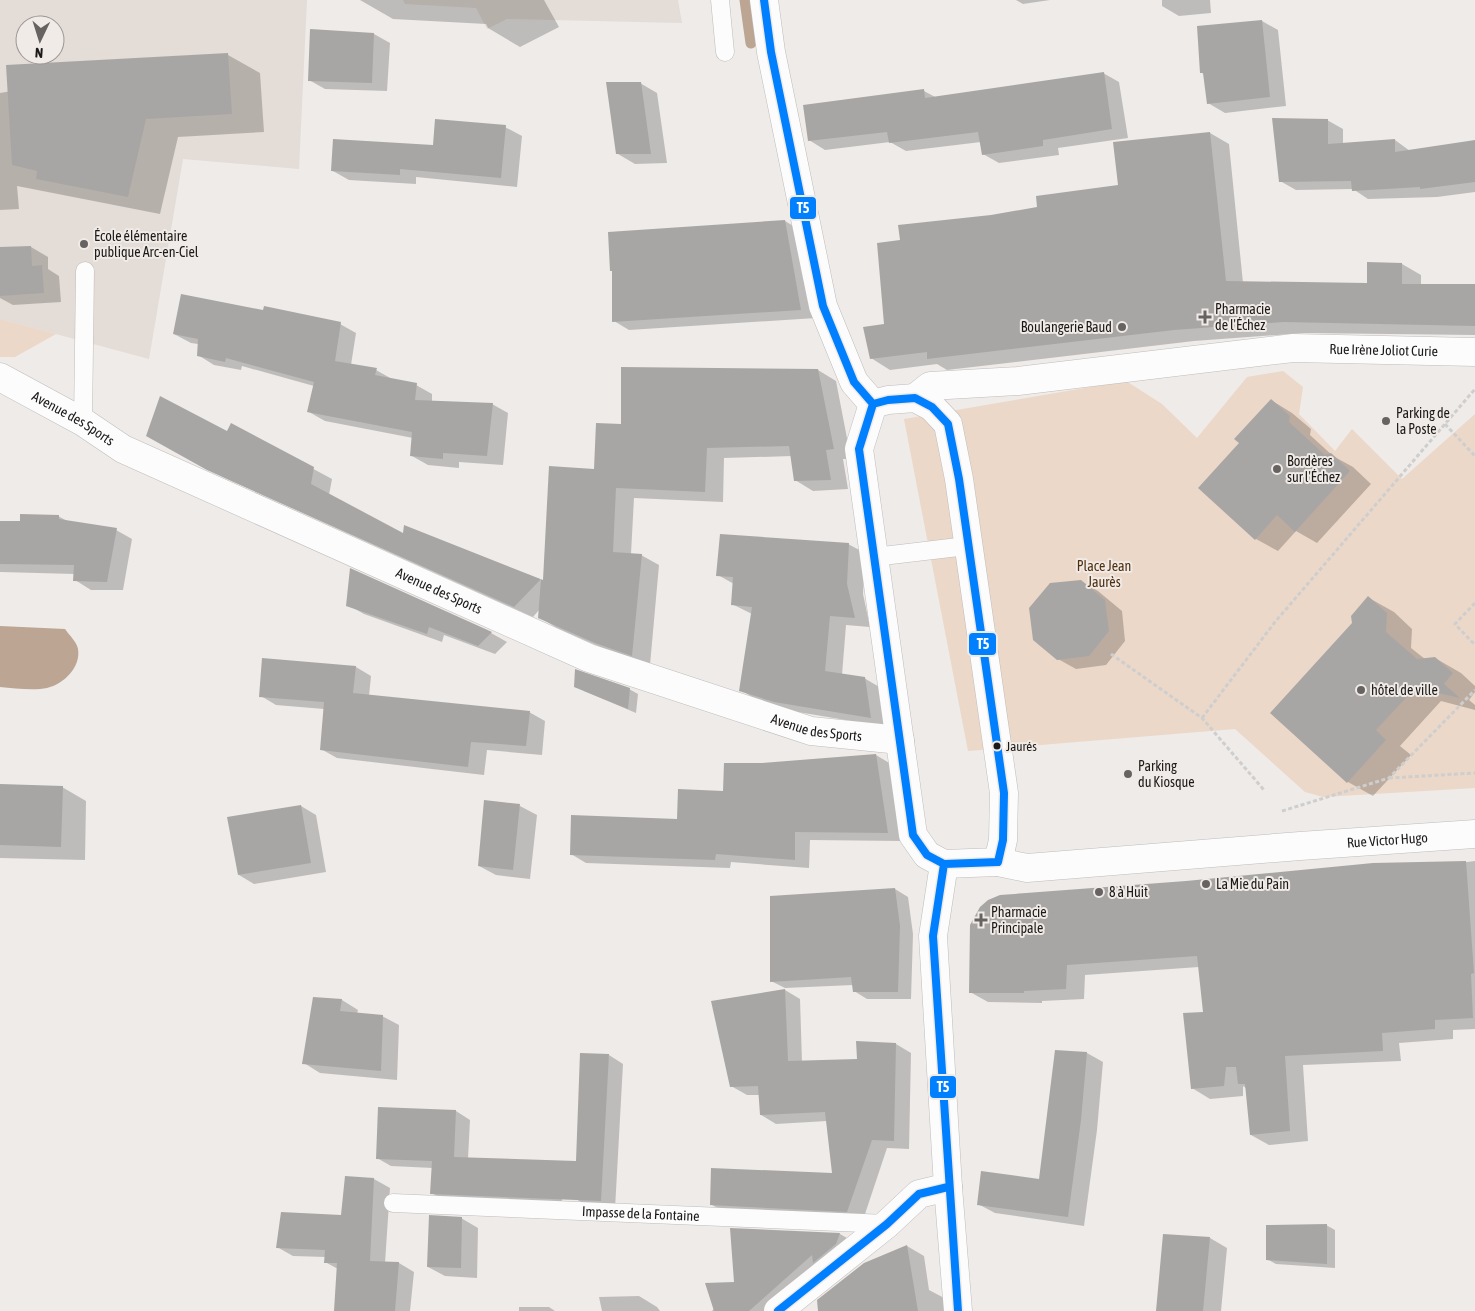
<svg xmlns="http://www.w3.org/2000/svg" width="1475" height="1311" font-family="'Asap Condensed',sans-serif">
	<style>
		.built { fill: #e4dcd6; fill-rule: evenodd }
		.green { fill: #ebd8c8 }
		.water { fill: #bca592 }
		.shadow { fill: #0003 }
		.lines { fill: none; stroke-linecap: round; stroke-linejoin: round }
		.stream { stroke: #bca592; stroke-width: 11 }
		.building { fill: #a8a6a4 }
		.lane-casing { stroke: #bfbcbb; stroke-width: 19 }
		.street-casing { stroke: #bfbcbb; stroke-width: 29 }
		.secondary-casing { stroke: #bfbcbb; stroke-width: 29 }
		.path { stroke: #cfcece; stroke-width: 3; stroke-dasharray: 4 2.5; stroke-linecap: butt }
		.lane { stroke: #fcfcfc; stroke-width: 18 }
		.street { stroke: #fcfcfc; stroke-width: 28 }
		.secondary { stroke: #fcfcfc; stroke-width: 28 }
		.bus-1-casing { stroke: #f0ebe7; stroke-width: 11 }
		.bus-1 { stroke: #0080ff; stroke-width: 8 }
		.poi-dot { fill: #666362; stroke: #f0ebe7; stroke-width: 2 }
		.bus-dot { fill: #1c1a19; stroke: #f0ebe7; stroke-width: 2 }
		.labels { text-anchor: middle; stroke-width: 4; stroke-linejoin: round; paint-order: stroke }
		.bus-label { font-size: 13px; fill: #1c1a19; stroke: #f0ebe7; text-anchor: start }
		.poi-label { font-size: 14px; fill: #1c1a19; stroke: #f0ebe7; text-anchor: start }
		.street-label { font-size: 14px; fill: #1c1a19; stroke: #f0ebe7 }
		.park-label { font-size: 14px; fill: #51300f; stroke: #f0ebe7 }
		.line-badge { stroke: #f0ebe7; stroke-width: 2 }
		.badge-label { font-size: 14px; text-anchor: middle; font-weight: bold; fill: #fff }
	</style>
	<rect width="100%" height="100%" fill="#eeebe9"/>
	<path class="built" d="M0 0H307L299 169 183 159 149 359 0 319ZM25 25H55V55H25Z
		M403 0H678L682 23 507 19 487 29 476 8 405 4Z"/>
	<path class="green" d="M0 319 56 334 15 357H0Z
		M1283 371 1303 387 1299 414 1335 451 1352 429 1402 479 1475 414V788L1323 797 1305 792 1235 729 968 751 904 419 1126 381 1162 404 1197 438 1247 377Z"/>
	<path class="water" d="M0 626 65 629C69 635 77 642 78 649 81 667 64 684 47 688 33 691 14 688 0 687Z"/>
	<path class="shadow" d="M360 0H544L559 27 520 47 488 28 486 24 393 19Z
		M1016 0H1050L1023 4Z
		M1162 0H1210L1211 13 1179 16 1162 6Z
		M1262 21 1278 30 1286 106 1225 113 1208 103 1204 74 1202 73Z
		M374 34 390 43 387 91 325 89 309 80Z
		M228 55 260 73 264 132 178 137 160 214 17 186 19 209 0 210V93Z
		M1103 73 1119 82 1128 138 1058 148 1059 155 999 163 983 154 981 142 906 151 890 142 825 150 809 140 924 91 937 98Z
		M640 83 657 93 667 163 635 164 618 154Z
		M1327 120 1343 129V144L1395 140 1410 151 1475 142V192L1437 197 1368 199 1353 189 1296 190 1280 181Z
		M505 127 522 136 517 187 416 177V184L349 180 333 171Z
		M1210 133 1229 144 1243 283 1368 284 1402 264 1421 275V285H1475V335L1304 333 1194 341 947 370 937 364 890 370 871 358 885 325 902 242 991 216 1038 208 1119 186Z
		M785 221 800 230 816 318 629 330 614 321 613 271Z
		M31 247 48 257V269L59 276 61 302 13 305 0 298V248Z
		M264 311 340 324 356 333 351 365 376 370 392 379 416 385 432 394V402L492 404 508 413 503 465 459 462V468L428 465 412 456 413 438 325 421 309 412 314 386 242 366 241 370 214 365 198 355V344L191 343 174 334Z
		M818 370 836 381 851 459H843L848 489 813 491 795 480 792 456 724 458 723 502 634 498 631 554 641 555 659 565 650 665 614 653 557 628 539 617V610L533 617 227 479 165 446 227 433 232 425 332 479 329 495 404 535 405 527 544 581 595 470 622 426Z
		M1271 400 1292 413 1311 429 1310 435 1333 456 1353 467 1371 484 1317 543 1296 531 1278 551 1256 539 1240 443Z
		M58 516 69 522 116 530 132 539 123 590H91L75 580V574L0 572V522H21Z
		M848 544 865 553 863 594 870 627 846 625 842 675 864 678 881 688 887 727 792 711 757 700 741 690 752 614 732 604 734 584 718 575Z
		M351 570 491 633 507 642 495 654 444 635 442 642 364 614 348 605Z
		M1080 581 1098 591 1122 611 1125 641 1106 665 1076 669 1058 659Z
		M1369 598 1394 612 1412 629 1411 648 1425 659 1435 658 1461 673 1475 686V692L1469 700 1475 705V710L1441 701 1400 746 1411 755 1373 796 1348 782 1353 623Z
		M356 667 371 676 369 696 529 712 545 721 542 755 487 750 484 775 337 758 321 749 324 709 276 705 261 696Z
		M629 689 638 694 636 713 584 691Z
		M876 755 891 764 902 841 810 840 809 868 731 862 730 868 586 863 571 854 678 820 724 792 762 764Z
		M0 785 62 787 86 801 85 860 0 858Z
		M301 806 316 815 326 872 254 884 239 875Z
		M520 806 537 815 530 879 496 875 479 866Z
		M1475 861V1029L1453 1030V1039L1399 1043 1401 1061 1303 1065 1308 1141 1269 1145 1251 1135 1246 1088 1243 1086V1096L1210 1099 1192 1088 1204 1013 1199 967 1085 975 1084 999 1042 1001V1003L988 1002 970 992 971 925Z
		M895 889 908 897 913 934 911 999H867L854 991 853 985 785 988 771 981Z
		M785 990 800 999 802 1062 858 1060 857 1042 896 1044 911 1053 909 1149 887 1148 863 1220 727 1213 712 1205 834 1175 827 1121 776 1124 761 1115 760 1095H747L731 1086Z
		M314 998 342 1000 358 1010 357 1014 382 1016 399 1025 397 1080 320 1073 304 1063Z
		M1087 1053 1103 1062 1097 1130 1084 1226 995 1213 978 1204 1040 1180Z
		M609 1055 623 1064 615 1209 591 1208 576 1199 577 1163Z
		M456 1111 470 1120 468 1159 561 1171 562 1206 446 1202 432 1193 433 1168 391 1166 377 1158Z
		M346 1177 374 1179 390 1188 385 1263H399L414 1272 410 1311H335L338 1269 325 1262V1257L293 1256 277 1247 342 1216Z
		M461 1218 478 1228 477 1278 445 1276 428 1267Z
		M1326 1225 1335 1230V1268L1276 1264 1267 1259Z
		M732 1229 840 1234 857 1244 777 1311H712L736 1283Z
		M1210 1238 1227 1248 1221 1311H1158Z
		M907 1246 924 1256 929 1290 948 1300 949 1311H820Z
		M639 1296 657 1307 660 1311H602L599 1297Z
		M519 1307H549L555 1311H519Z"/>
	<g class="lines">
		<path class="stream" d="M745 0 751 43"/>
	</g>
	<path class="building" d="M1262 20 1270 97 1207 104 1203 73H1200L1197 26Z
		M310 29 374 33 372 83 308 81Z
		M228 53 232 114 146 119 128 197 36 179 37 171 12 165 6 65Z
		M1104 72 1112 129 1043 140V146L982 155 978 132 889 143 887 132 808 141 803 105 924 89 925 98Z
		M606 82H641L651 154H616Z
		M1272 118 1328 119V144L1395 139V152L1475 140V182L1420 189V187L1352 191 1351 181 1279 182Z
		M435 119 506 125 501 178 400 169V175L331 171 333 139 433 145Z
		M1210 132 1226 281 1367 283V262L1402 263V284H1475V326L1284 322 1174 330 927 359V352L870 359 863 327 884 324 877 243 900 240 898 225 991 215 1037 207 1036 196 1118 185 1113 142Z
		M785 220 801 310 612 322V271H610L608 232Z
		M31 246 32 266 42 265 44 293 0 296V247Z
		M181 294 263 310 264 306 341 322 335 361 377 368 375 375 417 383 415 400 493 403 487 456 443 453V459L410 456 412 432 307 412 314 382 226 358 225 362 197 356 198 339 173 334Z
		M621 367 818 369 834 449 826 450 831 480 794 481 789 446 707 448 705 492 616 488 613 552 642 554 632 656 595 643 538 618 541 579 514 607 207 470 146 436 160 396 227 431 231 423 314 467 311 484 403 533 404 525 543 580 549 466 594 469 596 423 621 424Z
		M1271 399 1290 416 1289 422 1325 455 1331 453 1350 471 1295 532 1277 515 1255 540 1198 488 1239 443 1234 439Z
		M20 514 59 515V519L117 528 107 582 73 581 74 565 0 564V521H20Z
		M720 534 849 543 847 584 855 618 830 616 825 671 865 677 871 718 774 702 739 691 752 607 731 605 733 577 716 576Z
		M350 568 492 632 478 646 429 627 427 634 346 606Z
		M1081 580 1105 600 1109 631 1089 656 1057 660 1033 640 1029 608 1050 583Z
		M1368 596 1387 613 1386 632 1417 659 1435 657 1453 673 1444 684 1460 698 1415 688 1376 730 1386 740 1347 783 1270 713 1352 623 1351 616Z
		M262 658 356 666 353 693 530 711 526 746 471 742 468 767 320 750 324 702 259 697Z
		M575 669 630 688 628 709 574 687Z
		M876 754 888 833 795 832V860L716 854 715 860 570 855 571 815 677 819 678 789 723 791 724 763H762Z
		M0 784 63 786 61 847 0 845Z
		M484 800 520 804 513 870 478 866Z
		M301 805 311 863 238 875 227 817Z
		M1466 861 1474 973 1471 974 1473 1018 1435 1020V1029L1382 1033 1383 1051 1285 1056 1290 1131 1250 1135 1245 1084H1238L1236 1067H1226L1224 1086 1191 1089 1183 1013 1203 1012 1197 956 1067 965 1066 989 1024 991V993H969L970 925 980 907 988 900 1000 895 1186 881 1373 863Z
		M895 888 900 926 898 992H853L851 977 770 982V896Z
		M785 989 788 1061 857 1059 856 1041 896 1043 894 1141 872 1140 847 1212 710 1205 711 1168 832 1173 825 1112 760 1115 758 1086 730 1087 711 1001Z
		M313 997 342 999 340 1011 383 1015 381 1071 302 1064Z
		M1055 1050 1087 1052 1081 1120 1068 1217 977 1205 981 1171 1039 1179Z
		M580 1053 609 1054 601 1201 430 1194 432 1161 376 1159 378 1107 456 1110 454 1157 576 1161Z
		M345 1176 374 1178 370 1261 399 1262 395 1311H334L337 1263H324L325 1250 276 1248 281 1212 341 1215Z
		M429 1215 462 1217 461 1268 427 1267Z
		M1327 1224V1264L1266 1260V1225Z
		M730 1228 840 1233 836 1244 813 1263 812 1255 749 1311H714L705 1283 734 1282Z
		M1163 1234 1210 1237 1203 1311H1156Z
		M907 1245 918 1311H818L817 1300 864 1263Z"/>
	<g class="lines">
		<defs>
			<g id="lane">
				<path d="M720 0 725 52"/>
				<path d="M83 422 85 271"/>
				<path d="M874 557 967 546"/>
				<path id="s1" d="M393 1203 887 1224"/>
			</g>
			<g id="street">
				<path id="s2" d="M0 377 83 422 123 449 589 658 811 731 900 740"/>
				<path id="s3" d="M915 398 930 386 1018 381 1293 348 1475 352"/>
			</g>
			<g id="secondary">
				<path d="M764 0 771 52 823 306 854 382 873 404"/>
				<path d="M915 398 932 407 948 424 959 479 1004 793 1003 840 998 862 944 864 927 855 913 835 859 449 873 404 888 400Z"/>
				<path id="s4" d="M998 862 1027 868 1300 846 1475 834"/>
				<path d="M944 864 933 936 948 1187 958 1311"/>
				<path d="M778 1311 887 1224 919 1194 948 1187"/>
			</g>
		</defs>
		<use href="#lane" class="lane-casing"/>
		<use href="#street" class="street-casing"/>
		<use href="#secondary" class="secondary-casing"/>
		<path class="path" d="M1445 424 1475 456
			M1475 603 1455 624 1475 645
			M1111 654 1202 718 1264 790
			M1202 718 1275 622 1475 389
			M1389 778 1475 773
			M1282 811 1389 778 1475 690"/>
		<use href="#lane" class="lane"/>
		<use href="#street" class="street"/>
		<use href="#secondary" class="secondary"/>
		<defs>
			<path id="bus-1" d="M764 0 771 52 823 306 854 382 873 404
				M915 398 932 407 948 424 959 479 1004 793 1003 840 998 862 944 864 927 855 913 835 859 449 873 404 888 400Z
				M944 864 933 936 958 1311
				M778 1311 887 1224 919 1194 948 1187"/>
		</defs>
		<use href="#bus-1" class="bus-1-casing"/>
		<use href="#bus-1" class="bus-1"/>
	</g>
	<g class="poi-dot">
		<circle cx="84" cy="244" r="5"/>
		<path d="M1202.5 309.5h5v5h5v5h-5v5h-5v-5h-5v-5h5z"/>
		<circle cx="1122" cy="327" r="5"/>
		<circle cx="1386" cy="421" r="5"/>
		<circle cx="1277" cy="469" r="5"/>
		<circle cx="1361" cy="690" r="5"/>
		<circle cx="1128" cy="774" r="5"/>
		<circle cx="1206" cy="884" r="5"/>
		<circle cx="1099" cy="892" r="5"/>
		<path d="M978.5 912.5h5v5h5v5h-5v5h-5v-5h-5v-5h5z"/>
	</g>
	<circle class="bus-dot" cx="997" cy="746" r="4.5"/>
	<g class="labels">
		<g class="bus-label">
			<text x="1006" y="751">Jaurés</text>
		</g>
		<g class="poi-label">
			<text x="94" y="241">École élémentaire<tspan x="94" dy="16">publique Arc-en-Ciel</tspan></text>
			<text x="1215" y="314">Pharmacie<tspan x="1215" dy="16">de l'Échez</tspan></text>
			<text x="1112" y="332" text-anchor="end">Boulangerie Baud</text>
			<text x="1396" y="418">Parking de<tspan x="1396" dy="16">la Poste</tspan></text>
			<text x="1287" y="466">Bordères<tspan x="1287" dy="16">sur l'Échez</tspan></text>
			<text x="1371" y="695">hôtel de ville</text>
			<text x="1138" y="771">Parking<tspan x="1138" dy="16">du Kiosque</tspan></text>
			<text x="1216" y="889">La Mie du Pain</text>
			<text x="1109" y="897">8 à Huit</text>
			<text x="991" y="917">Pharmacie<tspan x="991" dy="16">Principale</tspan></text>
		</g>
		<g class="street-label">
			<text dy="5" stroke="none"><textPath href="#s3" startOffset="475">Rue Irène Joliot Curie</textPath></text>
			<text dy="5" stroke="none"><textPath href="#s2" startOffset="84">Avenue des Sports</textPath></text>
			<text dy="5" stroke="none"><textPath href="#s2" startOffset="489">Avenue des Sports</textPath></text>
			<text dy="5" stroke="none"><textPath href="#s2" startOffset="892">Avenue des Sports</textPath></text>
			<text dy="5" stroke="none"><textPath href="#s4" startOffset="391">Rue Victor Hugo</textPath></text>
			<text dy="5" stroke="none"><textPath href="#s1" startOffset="248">Impasse de la Fontaine</textPath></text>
		</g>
		<g class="park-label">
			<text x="1104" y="571">Place Jean<tspan x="1104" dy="16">Jaurès</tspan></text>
		</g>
	</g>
	<g class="line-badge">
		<rect x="789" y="196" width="28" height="24" rx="5" fill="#0080ff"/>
		<rect x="968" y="632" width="29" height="24" rx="5" fill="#0080ff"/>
		<rect x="929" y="1075" width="28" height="24" rx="5" fill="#0080ff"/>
	</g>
	<g class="badge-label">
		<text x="803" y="213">T5</text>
		<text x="983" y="649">T5</text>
		<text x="943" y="1092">T5</text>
	</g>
	<g transform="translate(40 40) rotate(184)"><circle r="24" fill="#f0ebe7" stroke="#9b9795"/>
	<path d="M0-4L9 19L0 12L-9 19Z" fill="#666362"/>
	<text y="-8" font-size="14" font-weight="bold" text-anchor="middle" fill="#1c1a19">N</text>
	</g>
</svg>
